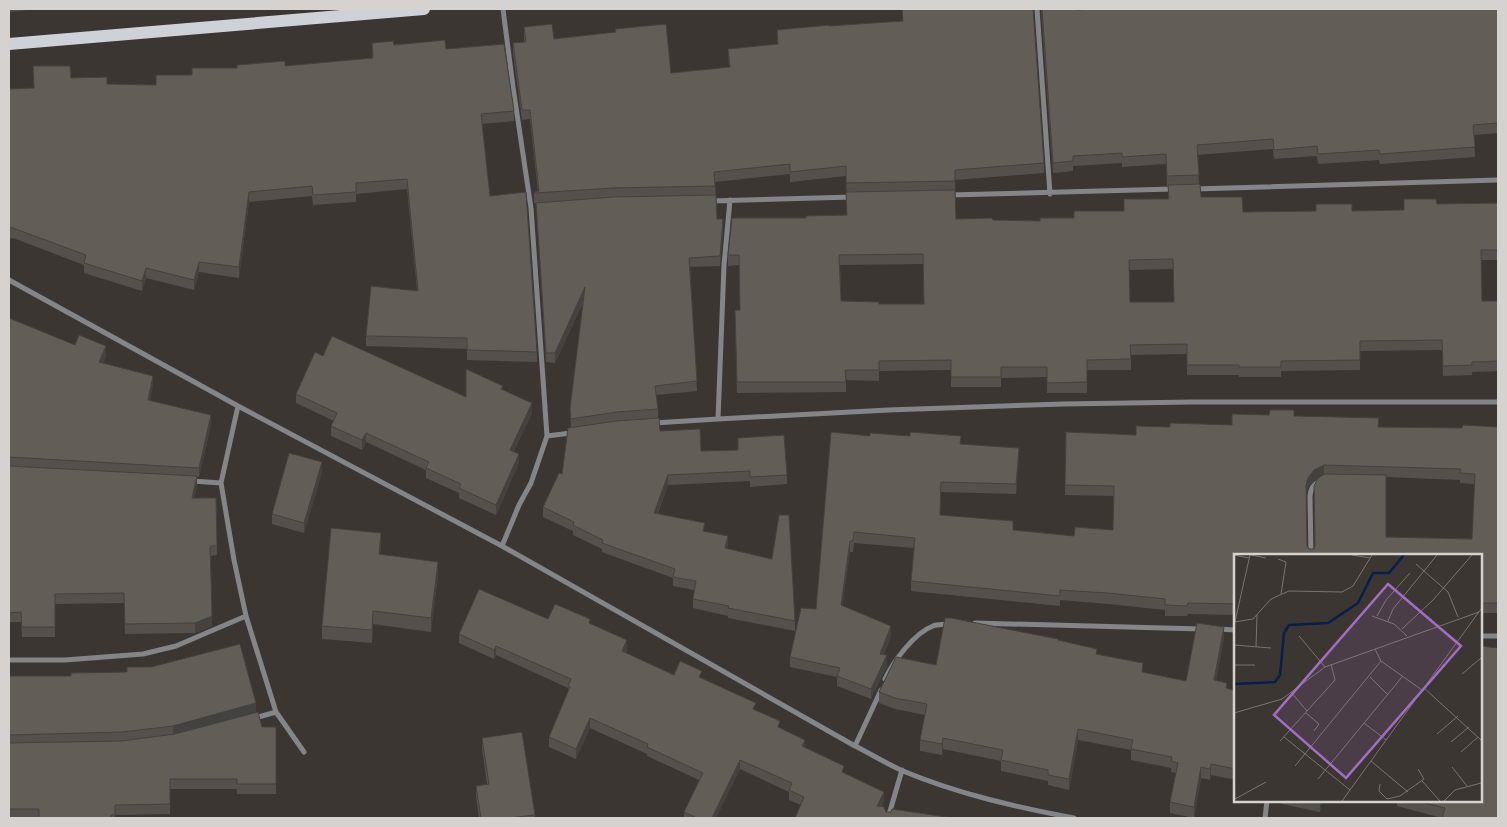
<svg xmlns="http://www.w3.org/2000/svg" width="1507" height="827" font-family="'PT Sans Narrow',sans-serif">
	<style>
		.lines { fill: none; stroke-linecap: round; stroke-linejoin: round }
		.minor { stroke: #838588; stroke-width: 5 }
		.primary { stroke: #ced1d8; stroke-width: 12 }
		.wall { fill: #55504c; fill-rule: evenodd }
		.shaded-wall { fill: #45413e }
		.building { fill: #635d58; stroke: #45413e; fill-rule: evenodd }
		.inset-river { fill: none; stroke: #081e4c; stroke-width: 2.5 }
		.inset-road { fill: none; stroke: #7a7471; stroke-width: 1 }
		.view { fill: #9f6ec5; fill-opacity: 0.15; stroke: #9f6ec5; stroke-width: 2.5 }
		.inset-edge { fill: none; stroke: #d6d2cf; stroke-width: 2.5 }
	</style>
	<rect width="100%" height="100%" fill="#3c3632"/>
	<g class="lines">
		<path class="minor" d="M1037 9 1050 194
			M1194 189 1498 180
			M949 195 1173 189
			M709 201 853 197
			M9 280 238 406 502 546 855 746C871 754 887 764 903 771 958 794 1016 807 1074 818
			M238 406 221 483 234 560 246 616 276 712 304 752
			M718 419 724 265 730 200
			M654 423 718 419 888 410 1063 404 1192 402H1498
			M547 436 571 433
			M192 481 221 483
			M502 546 519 505 531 483 547 436 531 208 513 87 503 9
			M1311 556 1310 496C1311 488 1313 485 1320 481
			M975 623 1201 629
			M1217 629 1236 630
			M1481 636H1498
			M9 660H65L143 654 176 646 246 616
			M885 679C893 662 914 633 933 626 937 624 944 625 949 624
			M255 718 276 712
			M855 746 881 690
			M888 818 902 770
			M1265 818 1267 801"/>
		<path class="primary" d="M9 44 424 9"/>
	</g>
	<path class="wall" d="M9 9H28V10L9 12Z
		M902 9 1044 163V173L955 180 956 219 993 220 1040 221 1074 218 1124 211 1168 199V186H1167L1166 164 1122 167V163L1073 166V171L1053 173 1041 9H1077V10L1498 9V133L1474 135 1475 157 1380 164 1379 160 1318 164 1317 156 1274 159 1273 149 1197 155 1199 184 1201 197 1243 212 1404 210 1437 204 1498 203V260H1481L1482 301H1498V371L1472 372V375L1443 376 1442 350 1360 351V370L1281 371V377H1239V375H1187V354L1131 355V370H1087V393H1047V377L1001 378V387H951V370L879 371V381L846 380V392L737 393 735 310H740L739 265 728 266V255L806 218 847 215 846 176 790 182V174L715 182 717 219 723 229 720 266 690 267 697 391 656 395 658 409V418L660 431 701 451 787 475V484L750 487V481L668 485 658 513 705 531 728 546 727 548 795 621V631L728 618V616L693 608V599L694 590 673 586V578L602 552V549L573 535V531L543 517V507L562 474 571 428 570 408 584 300 555 363 546 362 536 203H535L534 202V192H538L530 119 522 120 513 53V43L524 42V27L554 39 615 32V29L671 73 729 67 728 49 777 44V30L903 21ZM923 264 924 304H879L841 301 840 265ZM1173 269 1174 302H1130L1129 270Z
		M372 43 446 49 514 111V121L482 124 490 196 537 352V362L467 360V349L366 346V336L417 290 407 189 356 194V202L313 205 312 196 249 202 239 278 199 272 194 290 146 278 142 291 84 273V265L13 238H9V89L33 88 71 78 107 84 156 85 192 75 237 68 285 66 372 58Z
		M9 318 75 345 106 356 103 363 153 385 150 400 211 425 199 477H197V486L194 498H216L217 555 211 556 212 626 195 633 125 634 124 603 55 604V637H22L21 622H9Z
		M323 356 466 397 503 390 532 413 514 451 519 463 496 515 459 498V493L426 478V470L366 442 362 450 331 436V426L334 421 296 403V394Z
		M1294 416 1378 427 1462 428 1498 427V613H1481V556H1236V615L1188 614 1187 616H1165V610L1108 604 1060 600V606L911 591V581L914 548 854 543 853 552H850L842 606 891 636 884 655 887 666 871 699 837 686V677L790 667V657L816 609 870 436H910L961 444 1019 459 1016 494 941 492 940 515 1013 530 1074 536 1113 530 1114 496 1065 495 1066 432 1136 435 1170 427 1232 425ZM1386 477 1460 480V483L1475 484 1472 539 1386 537ZM1317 479 1315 546 1314 549H1309L1307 546 1306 495 1308 488 1314 481Z
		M322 472 304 533 272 524V514Z
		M381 546 380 554 438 575 431 632 373 624 372 643 322 639V626Z
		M548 619 590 624 627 650 626 653 674 675 702 678 756 710 780 728 805 748 844 773 884 801 881 807 886 812 953 818 801 805 789 800V792L740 769 716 818H684V812L699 780 647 756V754L590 728 576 759 549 747V737L568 691V688L496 655 494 659 459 643V634Z
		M1224 638 1216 681 1227 689 1236 691V780L1211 775 1210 780 1201 778 1194 818 1170 813V802L1176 773 1171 772V768L1131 760V750L1078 740 1069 790 1048 785V781L1001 771V761L943 749 942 755 920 751V740L925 715 895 709 879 703V692L936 665 1058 640 1097 654 1143 672 1186 681Z
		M9 676 256 712 262 727H276V794H237V789H170V814L115 815V818H9Z
		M482 738 535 815V818H479L476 796V786L487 784 482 749Z
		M1282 801H1322L1320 812 1282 804Z
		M1397 801H1481L1498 818H1442L1397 806Z"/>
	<path class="shaded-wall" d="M249 192V202L239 278V267Z
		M723 219V229L720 266V256Z
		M199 262V272L194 290V280Z
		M146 268V278L142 291V281Z
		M585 287V296L555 363V353Z
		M106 346V356L99 372V362Z
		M153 376V385L148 410V400Z
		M532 403V413L510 459V450Z
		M211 415V425L199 477V468Z
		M366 433V442L362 450V440Z
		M1019 448V459L1016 494V484Z
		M519 454V463L496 515V505Z
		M322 462V472L304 533V523Z
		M1324 465V476L1314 481 1308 488 1306 496V486L1308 478 1314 470Z
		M668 475V485L654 522V513Z
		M197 476V486L192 508V498Z
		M381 533V546L379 567V554Z
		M728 536V546L725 558V548Z
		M850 541V552L841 616V605Z
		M438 562V575L431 632V618Z
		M373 611V624L372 643V630Z
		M212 616V626L195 633V623Z
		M891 626V636L880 665V654Z
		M1224 627V638L1214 691V680Z
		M627 640V650L622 661V651Z
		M496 646V655L494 659V650Z
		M887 655V666L871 699V689Z
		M256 703V713L173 736V726Z
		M590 718V728L576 759V749Z
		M1078 729V740L1069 790V779Z
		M943 738V749L942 755V744Z
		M805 740V749L802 746Z
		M740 760V769L716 818H712Z
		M1211 764V775L1210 780V769Z
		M1201 767V778L1194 818V807Z
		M884 792V801L877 816V806Z
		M1320 801H1322L1320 812Z"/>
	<path class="building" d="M902 9H1033L1044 163 955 170V181L846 183V166L790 172V164L714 172 715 186 613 188 535 193 534 192 539 191 530 110H522L513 43 526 42 524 27 552 24 554 39 616 32 615 29 666 24 671 73 730 67 728 49 778 44 777 30 829 25V26L903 21Z
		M1042 9H1077V10L1090 9H1498V123L1473 125 1475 147 1380 154 1379 150 1318 154 1317 146 1274 150 1273 139 1197 145 1199 175 1167 176 1166 154 1122 157V153L1073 156V161L1053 163Z
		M445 40 446 49 504 44 514 111 481 114 490 196 526 192 537 352 467 350V338L366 336 371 286 418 291 407 179 356 183V192L313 195 312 186 249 192 239 267 199 262 194 280 146 268 142 281 84 263 86 255 13 228 9 227V89L34 88 33 66H70L71 78 107 77V84L156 85V75H192V68H237V65L285 61V66L373 58 372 43 393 41 394 45Z
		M1200 184 1201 197H1242L1243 212 1316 211V204H1352V211L1404 210V199H1436L1437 204 1498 203V250H1481L1482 301H1498V361L1472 362V365L1443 366 1442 340 1360 341V360L1281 361V367H1239V365H1187V344L1130 345 1131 359 1087 360V382L1047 383V367H1001V377H951V360L879 361V370H845L846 382H737L735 310H740L739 255H728L732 218H806V216L847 215 846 192 955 190 956 219 992 218 993 220 1040 221V218H1074V211H1124V199H1169L1168 185ZM923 254 924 304H879V302L841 301 839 255ZM1173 259 1174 302H1130L1129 260Z
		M716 195 717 219H723L720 256 689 258 697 381 655 386 658 409 617 412 571 419 570 408 585 287 555 353H546L536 203 613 197Z
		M9 318 75 345 79 335 106 346 99 362 153 376 148 400 211 415 199 468 9 457Z
		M332 336 466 397V369L503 386 501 389 532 403 510 450 519 454 496 505 459 488 461 484 426 468 429 462 366 433 362 440 331 426 337 413 296 394 315 352 323 356Z
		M1270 410H1294V416L1379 418 1378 427 1462 428 1463 425 1498 427V603H1481V556H1236V604L1188 603 1187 606 1165 605V599L1108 593 1060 590V596L911 581 915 538 854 532 853 541H850L841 605 891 626 880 654 887 655 871 689 837 676 840 668 790 657 801 608 816 609 831 432 870 436V433L910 436V432L961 436 960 444 1019 448 1016 484 941 482 940 515 1013 521V530L1074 536 1075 527 1113 530 1114 486 1065 485 1066 432 1136 435V426L1170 427V423L1232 425V414L1269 415ZM1324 465 1461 469 1460 473 1475 474 1472 539 1386 537V475L1325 474 1318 478 1314 486 1315 545 1314 549H1309L1307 546 1306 486 1308 478 1314 470Z
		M659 418 660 431 700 429 701 451 738 450V438L784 435 787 475 750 477V471L668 475 654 513 705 523 703 531 728 536 725 548 772 559 779 515H789L795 621 728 608 729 606 693 599 696 581 673 577 675 569 602 543 603 540 573 525 574 522 543 507 559 473 562 474 568 428 617 421Z
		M289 453 322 462 304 523 272 514Z
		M9 466 197 476 192 498H216L217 546H210L212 616 195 623 125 624 124 593 55 594V627H22L21 612 9 613Z
		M331 528 381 533 379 554 438 562 431 618 373 611 372 630 322 626Z
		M479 589 548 619 555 604 590 619 589 623 627 640 622 651 674 675 680 661 702 671 699 677 756 703 753 709 780 721 778 727 805 740 802 746 844 766 842 772 884 792 877 806 884 807 886 812H891L892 809 953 818H795L804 797 789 790 792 783 740 760 712 818H697L684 812 703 773 647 747 648 744 590 718 576 749 549 737 570 687 568 686 571 679 496 646 494 650 459 634Z
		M945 618H951L1058 639V640L1097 649 1096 654 1143 663 1142 672 1186 681 1197 623 1224 627 1214 680 1227 683 1226 688 1236 691V769L1211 764 1210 769 1201 767 1194 807 1170 802 1178 763 1171 761 1172 757 1131 749 1133 740 1078 729 1069 779 1048 775V770L1001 760 1003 750 943 738 942 744 920 740 927 704 895 698 879 692 896 657 936 665Z
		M240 644 256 703 173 726 122 732 9 735V676H71V673L127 672V667H151Z
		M1481 646 1498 648V818H1442L1445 808 1417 801H1481Z
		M258 712 262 727H276V784H237V779H170V804L115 805V815H111V818H39V809H9V743L122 741 175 734Z
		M522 732 535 815 510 818H481L476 786 489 784 482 738Z"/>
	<g transform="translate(1234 554)">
		<rect width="248" height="248" fill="#3c3632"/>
		<path class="inset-river" d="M0 130 41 128 46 121 50 79 55 71 94 69 124 49 139 19H155L170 1"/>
		<path class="inset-road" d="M0 1 15 4M17 1 32 4M118 1 136 4M44 5 52 8 47 40M182 10 214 38 224 63M138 62 160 70 173 82M143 62 152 46 176 19M154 67 159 55 203 1M0 68 19 65 37 45 55 37 108 38 119 32 138 1M0 72 16 1M168 75 199 46 238 1M65 82 91 113M0 91 37 94M22 93 23 61M141 95 147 107 188 136M0 111H21M228 120 247 104M136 123 154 141M190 134 247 186M57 138 73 157M0 159 48 145 91 113 245 58M72 159 85 170 80 177M130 169 152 186M203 180 224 162M50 183 116 236M46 187 101 126 97 110M217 188 235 173M227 198 244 183M137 207 174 238M61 212 147 107M218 213 233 232M84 225 168 123M188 227 206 247M146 230 145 237 153 245 166 242 190 225 184 215M1 245 32 228M108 247 247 55M210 247 221 236 247 229"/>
		<path class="view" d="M154 30 227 92 112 224 40 161Z"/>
		<rect width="248" height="248" class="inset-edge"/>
	</g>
	<rect width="1507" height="827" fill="none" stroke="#d6d2cf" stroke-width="20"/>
</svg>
